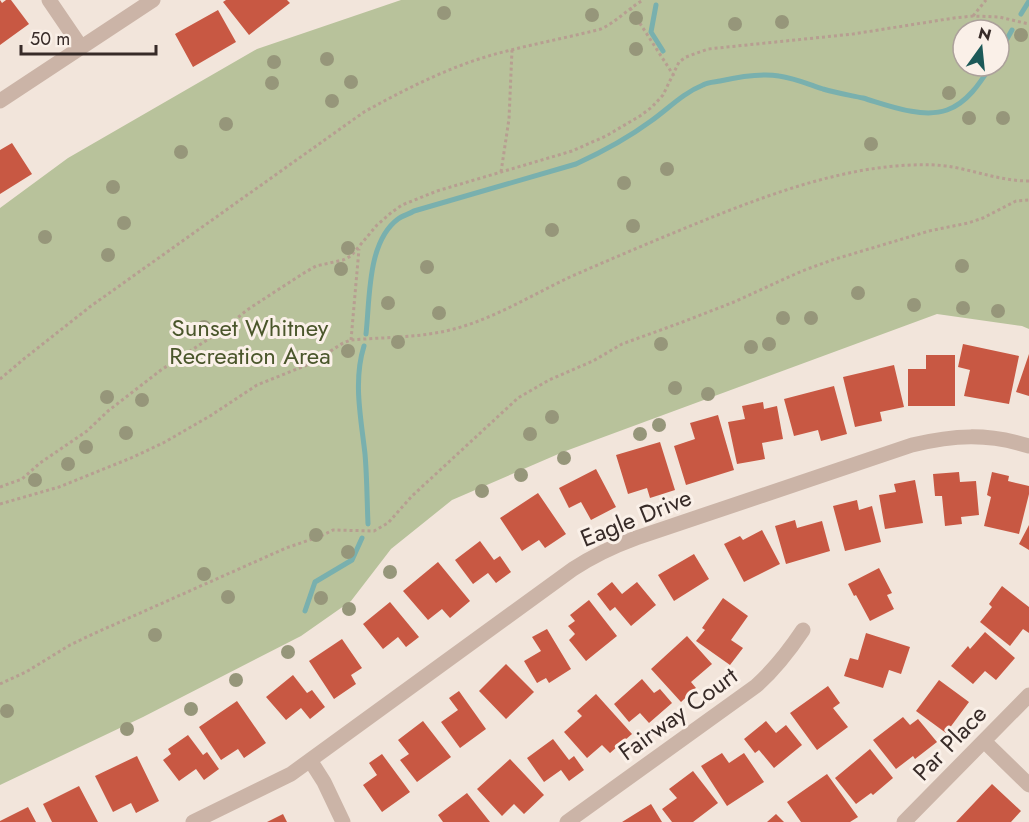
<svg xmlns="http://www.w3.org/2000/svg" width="1029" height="822" font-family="Jost,sans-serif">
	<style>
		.green { fill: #b8c29b; fill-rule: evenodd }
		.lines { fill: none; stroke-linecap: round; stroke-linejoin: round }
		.stream { stroke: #79b0ae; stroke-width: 5 }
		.building { fill: #c85843 }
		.path { stroke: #b79e91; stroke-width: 3; stroke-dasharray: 3 3; stroke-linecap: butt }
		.minor { stroke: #cbb4a7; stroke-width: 15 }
		.tertiary { stroke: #cbb4a7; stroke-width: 15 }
		.tree { fill: #96967a }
		.labels { text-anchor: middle; stroke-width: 6; stroke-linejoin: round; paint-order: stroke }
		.park-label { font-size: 24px; fill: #4a562b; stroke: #faf0e8 }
		.street-label { font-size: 24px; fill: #372b28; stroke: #faf0e8 }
	</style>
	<rect width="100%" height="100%" fill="#f2e5db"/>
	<path class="green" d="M401 0H1029V329L1022 326 937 314 563 452 452 500 391 549 351 601 301 636 143 717 0 785V208L68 158 257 49ZM963 30H999V66H963Z"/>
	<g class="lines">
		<path class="stream" d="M656 5 651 32 663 51
			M1021 14 1029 1
			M999 53 1012 30
			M366 334C370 299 367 242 398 219 402 216 409 214 414 211L576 164C602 152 628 138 651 121 668 109 683 93 703 85 708 82 715 82 720 81 738 77 761 73 779 76 794 78 808 84 823 89 836 93 849 95 863 98 887 105 922 119 947 110 967 103 980 83 991 66
			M364 346C353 381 361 418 365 454 367 477 367 501 368 524
			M305 611 315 582 352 560 362 538"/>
	</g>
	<path class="building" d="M0 0 2 3 6 0H11L29 24 0 45Z
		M226 0H287L290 3 249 35 223 2Z
		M218 10 236 42 193 67 175 34Z
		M12 143 32 174 0 194V150Z
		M963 344 1019 356 1009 404 964 396 970 370 958 367Z
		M1029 354V396L1016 392Z
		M926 355H955V406H908V369H926Z
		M894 365 904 407 880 412 882 421 855 427 843 377Z
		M834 386 847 434 821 441 818 430 794 436 784 399Z
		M763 402 764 409 777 406 783 439 762 443 765 459 737 464 728 422 745 419 742 406Z
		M718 415 734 470 686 485 674 446 695 439 690 423Z
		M660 442 675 490 650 498 647 488 628 494 616 455Z
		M596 469 616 507 591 520 581 502 569 508 559 488Z
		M959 472 960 482 976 481 979 515 961 517 962 524 945 526 942 496H935L933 474Z
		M992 472 1009 476 1008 481 1029 486V494L1019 534 984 526 991 497 987 495Z
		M915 480 923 523 885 529 879 495 896 492 894 484Z
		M538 493 566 534 545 548 539 540 522 551 500 518Z
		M857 500 859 510 872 506 881 542 845 551 833 506Z
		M795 520 797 528 822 521 830 551 786 564 775 526Z
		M1029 525V550L1019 544Z
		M762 530 780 564 744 582 724 544 740 536 743 540Z
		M480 541 494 560 500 556 511 572 496 583 488 573 473 584 455 560Z
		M694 554 709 579 674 601 658 575Z
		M438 562 470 601 450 618 442 609 428 620 403 591Z
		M879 568 892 593 887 595 894 609 870 621 856 595 854 596 848 584Z
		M612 582 622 594 637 582 656 605 631 626 615 607 610 611 597 594Z
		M1002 586 1029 607V633L1023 629 1010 646 980 622 992 607 989 604Z
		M723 598 748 616 731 640 743 648 730 665 696 641 705 630 702 628Z
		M589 600 617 636 586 661 569 640 575 634 568 626 575 621 570 615Z
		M390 602 419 637 406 647 398 637 383 649 363 624Z
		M547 629 571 669 549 683 546 678 537 683 524 661 541 651 532 637Z
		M985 632 1015 658 996 680 985 671 973 684 951 666 968 646 970 649Z
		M866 633 910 647 901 674 889 670 883 688 844 676 850 658 858 660Z
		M687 636 712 664 691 682 696 688 681 702 651 669Z
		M342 639 362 668 351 675 356 684 334 699 309 661Z
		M506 664 534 692 506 719 479 691Z
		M293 675 307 693 312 690 325 707 310 719 301 708 286 720 266 697Z
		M642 679 654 693 660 689 672 703 649 723 640 713 629 722 614 704Z
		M939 680 969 702 946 733 916 711Z
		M828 686 840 703 833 708 848 727 817 750 790 713Z
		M459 691 486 729 460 748 441 722 458 710 449 698Z
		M596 694 632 734 610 753 602 745 587 758 564 732 582 716 577 711Z
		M237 701 266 743 244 758 238 749 221 760 199 727Z
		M903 717 910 725 918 719 937 742 915 759 913 756 896 769 873 740Z
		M423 721 451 757 417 782 400 760 409 754 398 740Z
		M766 721 776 733 786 725 802 745 774 768 759 750 755 753 744 739Z
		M188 735 203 755 207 752 219 769 204 780 196 769 179 781 163 760 171 754 168 749Z
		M553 739 569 760 574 756 584 770 569 781 561 770 544 782 527 758Z
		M870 749 893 778 873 795 871 793 856 804 835 778Z
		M722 753 729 763 744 753 764 782 727 806 701 766Z
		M382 754 410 792 382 812 363 785 377 775 369 763Z
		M137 756 159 801 136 813 131 803 113 812 95 776Z
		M510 759 544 795 524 814 514 804 502 816 477 789Z
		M693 771 718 803 693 822H672L662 809 677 798 669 789Z
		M827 774 858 817 850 822H801L787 802Z
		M992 784 1021 811 1011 822H956Z
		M79 786 98 822H52L43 804Z
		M467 793 490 822H443L438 815Z
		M651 804 662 822H622Z
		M28 807 36 822H0V821Z
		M283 814 287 822H267Z
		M776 814 784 822H767Z"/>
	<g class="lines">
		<path class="path" d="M630 8 674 76
			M973 16 986 0
			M501 172 509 119 512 50
			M351 340 359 249
			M0 379 25 358 91 306 364 112C409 87 457 63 507 51 538 43 570 37 601 29 616 22 628 9 643 0
			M0 487 22 479 40 463 87 431 108 411 161 370 224 329 247 310 273 293 304 273 316 266 343 260 351 256 377 225 392 212 402 205 437 191 572 151 606 136 640 116 652 107 663 95 679 62 686 57 708 49 853 34 954 18 973 16 999 17 1029 24
			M0 504 59 487 131 458 163 443 210 416 257 385 312 363 343 343 351 340C385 337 421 338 454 329 495 318 532 295 570 277 620 255 670 234 720 214 766 196 811 180 859 171 886 166 926 162 953 167 979 172 1003 181 1029 181
			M0 684 26 672 70 645 93 634 286 548 321 536 333 530 374 531 388 523 412 496 518 398 549 380 593 361 622 344 680 323 734 302 802 271 832 260 929 231 968 223 983 218 1016 201 1029 200"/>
		<path class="minor" d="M49 0 81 47
			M984 741 1029 785
			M310 760 324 782 343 822
			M193 822 291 774 573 569C593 556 614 546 636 538L912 445C954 435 987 433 1029 446
			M567 822 756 686C775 669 789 651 803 630
			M904 822 1029 695"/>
		<path class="tertiary" d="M0 101 153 0"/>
	</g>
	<g class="tree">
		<circle cx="444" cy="13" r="7"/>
		<circle cx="592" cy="15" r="7"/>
		<circle cx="636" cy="18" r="7"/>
		<circle cx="782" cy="22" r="7"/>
		<circle cx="735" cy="24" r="7"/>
		<circle cx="1021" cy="35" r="7"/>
		<circle cx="636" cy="49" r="7"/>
		<circle cx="327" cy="59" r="7"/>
		<circle cx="274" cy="62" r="7"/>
		<circle cx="351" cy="82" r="7"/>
		<circle cx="272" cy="83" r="7"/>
		<circle cx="949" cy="93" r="7"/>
		<circle cx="332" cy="101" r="7"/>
		<circle cx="969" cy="118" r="7"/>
		<circle cx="1003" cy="118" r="7"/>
		<circle cx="226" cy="124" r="7"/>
		<circle cx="871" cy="144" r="7"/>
		<circle cx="181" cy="152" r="7"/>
		<circle cx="667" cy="169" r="7"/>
		<circle cx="624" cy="183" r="7"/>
		<circle cx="113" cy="187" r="7"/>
		<circle cx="124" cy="223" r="7"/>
		<circle cx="633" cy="226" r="7"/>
		<circle cx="552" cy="230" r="7"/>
		<circle cx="45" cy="237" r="7"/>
		<circle cx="348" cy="248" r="7"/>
		<circle cx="108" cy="255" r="7"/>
		<circle cx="962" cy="266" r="7"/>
		<circle cx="427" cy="267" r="7"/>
		<circle cx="341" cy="269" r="7"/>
		<circle cx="858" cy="293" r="7"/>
		<circle cx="388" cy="303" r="7"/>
		<circle cx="914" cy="305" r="7"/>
		<circle cx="963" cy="308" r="7"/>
		<circle cx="998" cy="311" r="7"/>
		<circle cx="439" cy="313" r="7"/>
		<circle cx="783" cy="318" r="7"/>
		<circle cx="811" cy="318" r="7"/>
		<circle cx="204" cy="327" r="7"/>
		<circle cx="398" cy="342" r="7"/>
		<circle cx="661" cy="344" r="7"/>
		<circle cx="769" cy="344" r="7"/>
		<circle cx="751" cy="347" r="7"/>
		<circle cx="348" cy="351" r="7"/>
		<circle cx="675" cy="388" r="7"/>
		<circle cx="708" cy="394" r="7"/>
		<circle cx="107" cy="397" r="7"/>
		<circle cx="142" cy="400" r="7"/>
		<circle cx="552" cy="417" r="7"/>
		<circle cx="659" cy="425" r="7"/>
		<circle cx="126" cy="433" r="7"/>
		<circle cx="530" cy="434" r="7"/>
		<circle cx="640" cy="434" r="7"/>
		<circle cx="86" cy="447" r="7"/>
		<circle cx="564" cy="458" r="7"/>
		<circle cx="68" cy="464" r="7"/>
		<circle cx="521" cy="475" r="7"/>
		<circle cx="35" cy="480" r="7"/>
		<circle cx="482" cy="491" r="7"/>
		<circle cx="316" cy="535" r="7"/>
		<circle cx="348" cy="552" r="7"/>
		<circle cx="390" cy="572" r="7"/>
		<circle cx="204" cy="574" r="7"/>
		<circle cx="228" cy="597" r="7"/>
		<circle cx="321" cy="598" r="7"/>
		<circle cx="349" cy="609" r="7"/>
		<circle cx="155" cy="635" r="7"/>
		<circle cx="288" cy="652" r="7"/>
		<circle cx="236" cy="680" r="7"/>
		<circle cx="191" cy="709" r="7"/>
		<circle cx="7" cy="711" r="7"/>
		<circle cx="127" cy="729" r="7"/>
	</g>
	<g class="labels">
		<g class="park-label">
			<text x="250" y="336">Sunset Whitney<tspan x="250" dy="28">Recreation Area</tspan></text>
		</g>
		<g class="street-label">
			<text transform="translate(636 518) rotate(-22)" y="8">Eagle Drive</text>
			<text transform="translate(678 714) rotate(-36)" y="8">Fairway Court</text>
			<text transform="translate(950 743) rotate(-46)" y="8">Par Place</text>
		</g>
	</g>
	<g transform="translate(981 48) rotate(15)"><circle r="28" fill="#faf0e8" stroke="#aca19b" stroke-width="1.5"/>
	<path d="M0-4.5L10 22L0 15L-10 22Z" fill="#1c5958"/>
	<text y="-9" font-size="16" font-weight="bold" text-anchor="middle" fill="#372b28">N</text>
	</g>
	<path d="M21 45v9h135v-9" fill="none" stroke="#372b28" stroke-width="3"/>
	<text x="30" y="45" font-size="18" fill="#372b28" stroke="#faf0e8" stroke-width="4.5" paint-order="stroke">50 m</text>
</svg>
